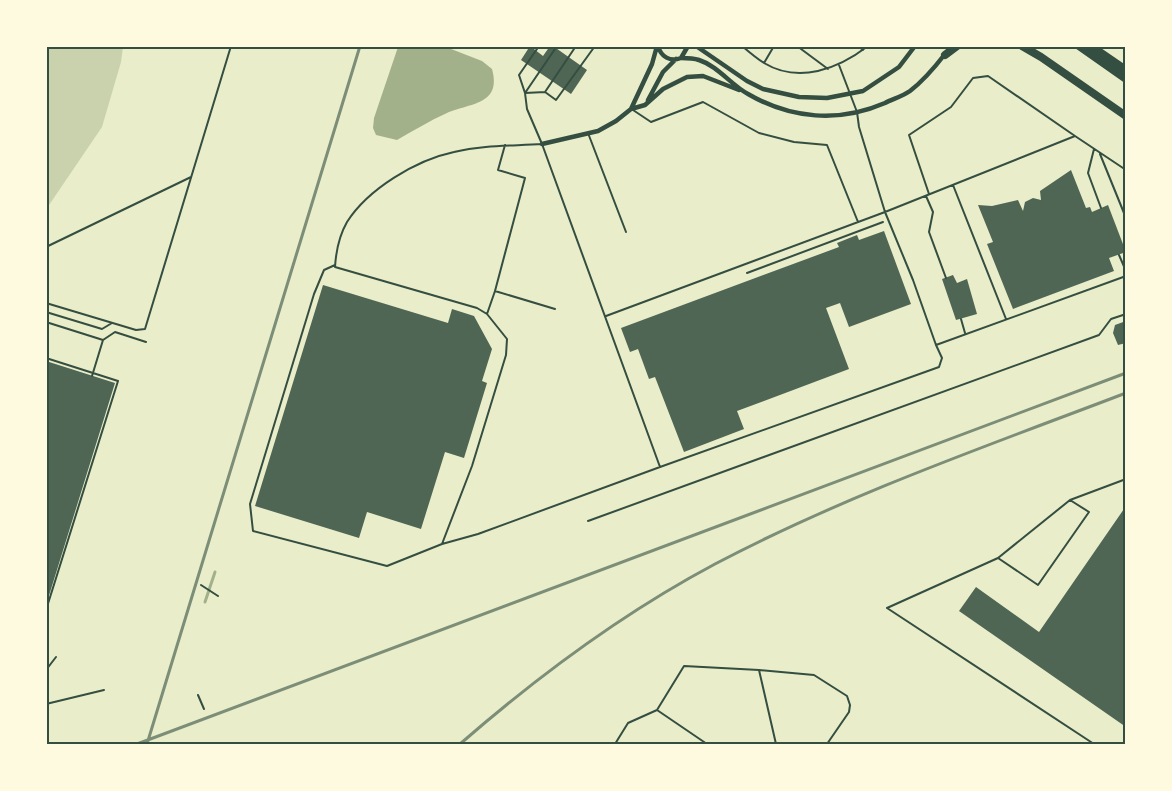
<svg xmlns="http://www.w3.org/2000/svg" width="1172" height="791" font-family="'DM Sans',sans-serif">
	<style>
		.green { fill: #cad2ad }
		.water { fill: #a3b18a }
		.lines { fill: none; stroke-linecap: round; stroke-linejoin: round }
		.stream { stroke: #a3b18a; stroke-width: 3 }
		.building { fill: #4f6655 }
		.path { stroke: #344e41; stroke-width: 2 }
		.service { stroke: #344e41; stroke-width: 2 }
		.minor { stroke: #344e41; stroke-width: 4.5 }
		.primary { stroke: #344e41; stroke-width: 8 }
		.rail { stroke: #7c8e77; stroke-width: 3 }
		.neatline { fill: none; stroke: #344e41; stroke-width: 2 }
	</style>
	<rect width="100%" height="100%" fill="#e9edc9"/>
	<path class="green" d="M47 46 123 47 121 62 102 127 47 208Z"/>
	<path class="water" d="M398 47H446L482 61 492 69C502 105 470 103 447 113 429 121 413 131 397 140L376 135 373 128 374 118Z"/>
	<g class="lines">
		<path class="stream" d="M205 602 215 572"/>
	</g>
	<path class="building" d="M530 46 543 56 550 46H553L587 70 571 94 521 60Z
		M1071 170 1086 208 1090 207 1092 212 1108 205 1126 252 1109 258 1114 271 1013 309 987 244 993 242 978 205 992 206 1018 200 1023 211 1025 202 1033 198 1041 200 1040 191Z
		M884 231 911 304 849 327 840 303 826 308 849 369 737 411 744 429 684 452 655 377 649 379 638 349 630 352 621 328 839 247 837 243 857 235 859 240Z
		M953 275 957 283 967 279 977 314 956 320 942 279Z
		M323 285 448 323 452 309 474 316 492 349 482 381 487 383 464 458 445 452 421 529 367 512 359 538 255 506Z
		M1126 321V343L1118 345 1113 333 1115 325Z
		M46 361 115 383 47 602H46Z
		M1126 506V727L959 611 976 587 1039 632Z"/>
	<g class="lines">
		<path class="path" d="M747 273 883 222
			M46 322 103 340 115 332 146 342
			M46 358 118 381 46 610
			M92 376 103 340
			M201 585 218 596
			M46 670 56 657
			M198 695 204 709
			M46 704 104 690"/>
		<path class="service" d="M539 46 519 75 525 93 527 109 542 144 660 467 478 534 442 544 472 466 506 355 507 339 487 314 477 308 335 267C336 251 339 236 347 222 368 189 416 160 454 152 483 145 512 146 542 144
			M742 46C749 52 756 58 764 63 799 84 838 69 868 46
			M797 46 828 69
			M858 46 863 50
			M764 63 774 46
			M545 92 576 46
			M525 93 545 92 556 100 595 46
			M525 93 557 46
			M633 110 651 122 703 102 759 133 794 142 827 145 858 222
			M588 133 626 232
			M1094 149 1088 173 1101 208
			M1100 154 1126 218
			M1126 170 1075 136 885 212 913 280 936 345 1126 276
			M953 185 1006 319
			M929 194 909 135 951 107 973 78 988 76 1075 136
			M926 196 933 212 929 232 946 278
			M46 247 191 177
			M1119 255 1126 271
			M335 265 324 270 314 294 250 504 253 531 387 566 442 544
			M495 291 525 178 498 170 505 145
			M46 303 136 330 145 329 231 46
			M46 312 102 329 112 323
			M487 314 495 291 555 309
			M606 316 885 212 859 127 857 112 839 65
			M961 319 965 333
			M660 467 939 367 942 358 936 345
			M1070 500 1089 512 1038 585 998 558 887 608 1094 744
			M588 521 1099 335 1111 319 1126 314
			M998 558 1070 500 1126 479
			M759 670 814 675 847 696 850 705 849 712 827 744
			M615 744 628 723 657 710
			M707 744 657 710 684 666 759 670 776 744"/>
		<path class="minor" d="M658 46C661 57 670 62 681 58L688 46
			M696 46 747 81 763 89 799 97 827 98 863 91 899 67 915 46
			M681 58C686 58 693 58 699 60 718 66 731 85 748 94 791 119 839 123 885 103 893 99 903 96 910 91 923 81 935 67 945 54
			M648 100 663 72 676 59
			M631 109 652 64 657 46
			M542 144 598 131 616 121 631 109 645 105 663 89 687 77 703 76 739 90"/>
		<path class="primary" d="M1022 46 1041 57 1126 116
			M1079 46 1126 79
			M1091 46 1126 70
			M945 55 957 46"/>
		<path class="rail" d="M137 744 1126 373
			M147 744 360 46
			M460 744C538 676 623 613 715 564 846 495 987 446 1126 393"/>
	</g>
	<rect width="1172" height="791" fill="none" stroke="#fefae0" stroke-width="96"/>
	<rect x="48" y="48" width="1076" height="695" class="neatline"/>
</svg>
